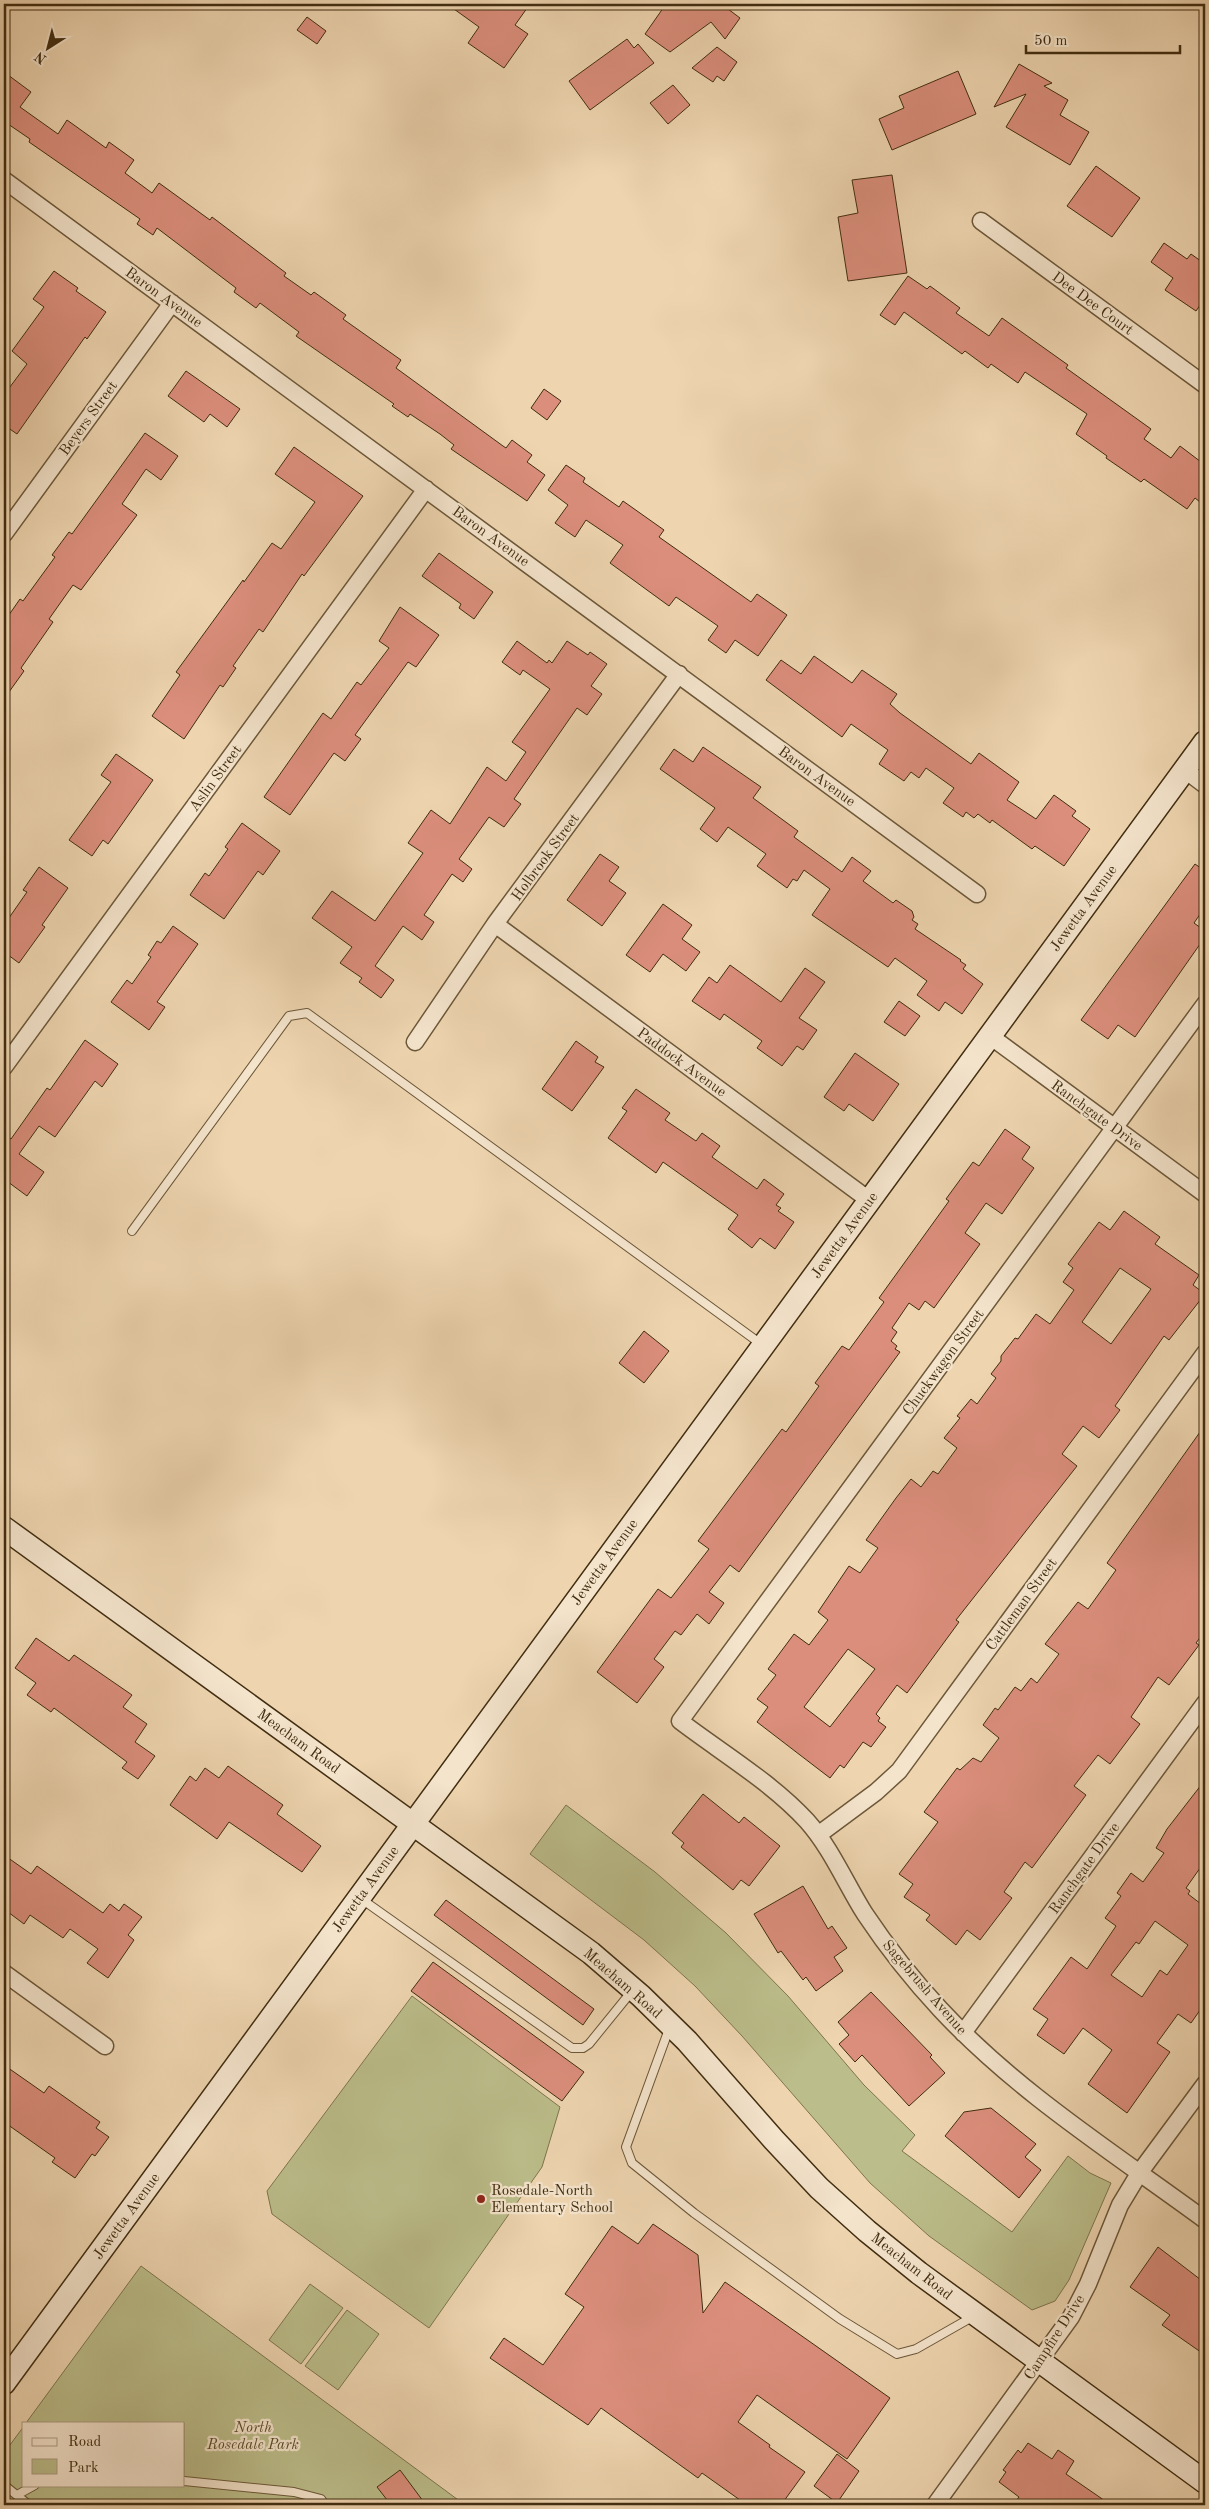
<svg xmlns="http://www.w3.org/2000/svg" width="1209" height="2509" font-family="'Old Standard TT',serif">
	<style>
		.green { fill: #bbbd8a; stroke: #7e754d }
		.building { fill: #db8e7c; stroke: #412d10; fill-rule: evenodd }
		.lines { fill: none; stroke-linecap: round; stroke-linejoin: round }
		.lane-casing { stroke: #6c5738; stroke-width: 10 }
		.street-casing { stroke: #6c5738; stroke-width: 19 }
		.secondary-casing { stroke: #412d10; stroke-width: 25 }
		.lane { stroke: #f4e4cc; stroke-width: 8 }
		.street { stroke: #f4e4cc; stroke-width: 16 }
		.secondary { stroke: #f4e4cc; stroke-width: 22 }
		.poi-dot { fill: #8f2418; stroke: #f4e4cc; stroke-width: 2 }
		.labels { text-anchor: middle; stroke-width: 4.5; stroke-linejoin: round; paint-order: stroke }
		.street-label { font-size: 15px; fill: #412d10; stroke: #f4e4cc }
		.poi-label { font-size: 15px; fill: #412d10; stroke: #f4e4cc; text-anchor: start }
		.park-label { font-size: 15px; font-style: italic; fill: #594a28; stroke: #f4e4cc }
	</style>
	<rect width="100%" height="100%" fill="#eed5b0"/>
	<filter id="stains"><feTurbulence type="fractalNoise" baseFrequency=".004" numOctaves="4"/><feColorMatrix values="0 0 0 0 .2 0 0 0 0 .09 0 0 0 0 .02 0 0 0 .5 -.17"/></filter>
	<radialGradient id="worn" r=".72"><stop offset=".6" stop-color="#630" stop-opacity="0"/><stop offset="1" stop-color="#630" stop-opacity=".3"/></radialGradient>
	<path class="green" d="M566 1805 655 1872 726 1933 788 1996 864 2085 915 2135 902 2151 1012 2232 1068 2156 1090 2173 1111 2183 1069 2280 1055 2301 1032 2310 929 2236 870 2183 742 2036 695 1986 644 1940 530 1854Z
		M412 1996 560 2107 542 2167 429 2328 272 2214 267 2191Z
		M141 2266 465 2505H4V2453L24 2426V2485H184V2423H26Z
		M310 2284 343 2308 301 2364 269 2340Z
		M347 2310 379 2334 338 2390 305 2366Z"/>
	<path class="building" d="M447 4H530L515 25 528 34 504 68 468 43 479 27Z
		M666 4H736L728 9 740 18 725 39 711 22 670 52 645 34Z
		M307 17 326 31 317 44 297 30Z
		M627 39 634 48 638 44 654 63 590 110 569 81Z
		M717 47 737 62 724 81 717 76 713 82 692 68Z
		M1019 64 1052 83 1044 86 1068 100 1060 115 1089 132 1070 165 1006 127 1026 94 994 107Z
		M958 71 976 114 892 150 879 119 904 108 899 96Z
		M4 72 31 92 20 107 58 134 67 120 106 148 109 142 134 160 125 173 152 193 159 183 210 220 212 217 286 273 284 276 311 295 314 292 346 315 343 319 401 360 396 368 503 446 506 448 512 440 532 455 527 462 545 475 527 501 451 449 454 445 440 434 410 414 408 417 392 406 394 404 296 336 299 332 260 303 256 308 234 292 236 288 157 228 153 235 137 224 140 219 29 142 30 139 8 124 4 130Z
		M673 85 690 105 668 124 650 103Z
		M1096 166 1140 198 1112 237 1067 206Z
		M892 175 907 273 848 281 838 217 858 213 852 180Z
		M1164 243 1187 259 1191 254 1205 264V298L1196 311 1165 290 1173 278 1151 262Z
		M54 271 78 288 76 291 106 312 87 339 85 337 17 434 4 425V395L27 364 12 351 44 307 33 299Z
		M908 276 927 289 930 286 960 308 956 313 989 336 1002 318 1068 365 1066 368 1151 429 1144 439 1171 458 1180 446 1205 465V506L1195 498 1187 509 1144 479 1141 482 1106 458 1107 456 1076 434 1087 414 1025 372 1018 383 991 364 988 368 965 351 962 354 904 312 895 325 880 315Z
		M186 371 240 409 227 427 210 414 204 422 168 396Z
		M544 389 561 401 547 420 531 408Z
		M145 433 178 456 161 480 146 469 122 504 137 515 81 590 73 585 49 619 53 622 21 668 24 671 4 699V622L20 599 23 601 55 557 52 555 69 532 72 534Z
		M294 447 363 496 304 576 302 574 263 632 259 629 233 666 236 668 223 687 220 685 184 739 152 716 180 675 176 672 243 580 244 582 272 543 281 549 315 502 275 474Z
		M566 465 585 478 583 482 619 507 623 501 664 530 659 537 751 602 757 594 787 615 758 656 735 640 726 653 708 640 718 626 676 597 669 606 610 563 623 545 586 520 575 537 555 523 568 505 548 490Z
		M439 553 493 592 474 619 459 608 461 604 422 576Z
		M400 607 439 635 416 667 408 662 355 735 361 739 345 761 334 753 290 815 264 797 323 713 331 719 357 682 361 685 389 648 379 641Z
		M517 641 547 663 549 660 552 663 567 641 588 655 590 652 607 664 591 686 602 694 587 715 577 708 514 799 521 804 504 827 489 817 459 859 472 869 463 882 452 874 424 915 434 922 422 940 403 926 375 966 394 980 381 998 359 982 362 978 340 963 352 947 312 918 332 891 375 921 423 853 408 843 431 810 450 824 487 767 506 781 526 752 512 742 550 689 523 670 520 675 502 662Z
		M814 656 852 683 862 670 897 694 890 704 900 713 971 764 979 753 1019 782 1007 800 1036 819 1054 795 1076 811 1072 816 1090 829 1064 866 1035 846 1032 849 992 820 990 823 978 814 974 818 966 812 963 817 943 803 954 788 926 768 919 778 911 772 904 781 879 764 888 750 851 724 842 737 766 680 781 660 801 674Z
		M703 747 761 787 753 798 798 831 794 837 842 872 852 857 871 871 863 881 893 903 896 900 912 911 914 917 912 920 918 924 915 929 961 960 960 961 966 965 963 969 983 984 962 1014 945 1002 939 1011 917 995 927 981 895 958 888 967 812 915 830 889 804 870 797 881 793 879 787 888 757 866 766 854 728 827 717 842 700 829 715 808 660 769 674 749 693 762Z
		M116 754 153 780 108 844 103 840 92 856 69 840 111 782 101 775Z
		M242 823 280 851 263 875 258 871 224 919 190 895 205 873 209 876 228 849 225 847Z
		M600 854 619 867 609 881 626 893 602 926 567 900Z
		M1195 864 1205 871V907L1194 923 1205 931V937L1135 1037 1118 1025 1108 1039 1081 1020Z
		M39 867 68 888 42 925 45 927 19 963 4 952V925L27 892 23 890Z
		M663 904 692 925 682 939 700 952 686 971 663 954 650 972 626 955Z
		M173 926 198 944 157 1002 165 1007 149 1030 111 1002 127 980 132 984 151 957 148 955 157 941 161 943Z
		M730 965 781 1002 805 968 825 982 799 1018 817 1030 803 1050 797 1046 782 1066 757 1048 762 1041 724 1014 720 1020 692 1001 709 977 717 983Z
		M899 1001 920 1016 905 1036 884 1022Z
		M85 1040 118 1064 102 1087 95 1081 55 1137 39 1126 19 1154 44 1172 27 1196 4 1179V1134L11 1139 47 1088 50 1090Z
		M576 1041 598 1057 595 1062 604 1067 572 1111 542 1089Z
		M855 1053 899 1084 873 1121 849 1104 844 1111 824 1097Z
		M636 1089 670 1113 665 1120 696 1141 702 1133 720 1146 712 1157 757 1189 764 1179 784 1194 776 1205 781 1208 778 1211 794 1222 775 1249 760 1238 752 1248 728 1229 738 1215 663 1162 656 1173 608 1138 627 1111 622 1108Z
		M1005 1129 1030 1147 1022 1159 1034 1168 1002 1214 986 1203 965 1233 980 1244 934 1308 925 1301 919 1310 909 1303 892 1328 897 1332 891 1341 897 1346 895 1349 900 1352 739 1572 730 1565 709 1592 724 1603 709 1624 697 1614 681 1635 675 1631 654 1659 664 1667 637 1703 597 1672 658 1589 671 1598 709 1549 698 1541 782 1429 786 1432 819 1386 815 1383 842 1346 849 1350 884 1302 879 1298 949 1201 946 1199 973 1162 979 1166Z
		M1124 1211 1160 1237 1155 1244 1199 1275 1193 1285 1205 1294 1169 1340 1164 1336 1115 1406 1120 1410 1099 1438 1083 1426 1062 1454 1077 1466 956 1620 959 1622 907 1693 897 1685 876 1714 880 1718 878 1721 886 1727 871 1747 863 1742 844 1768 840 1765 830 1778 757 1722 768 1707 757 1699 776 1675 768 1669 794 1634 809 1645 828 1620 818 1612 849 1566 860 1573 878 1548 866 1540 896 1498 911 1479 921 1487 933 1471 938 1474 957 1448 944 1438 960 1418 957 1416 971 1399 977 1404 996 1378 991 1374 1001 1361V1356L1015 1338 1018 1339 1036 1314 1050 1324 1074 1290 1063 1282 1073 1268 1068 1264 1099 1222 1110 1230ZM1120 1268 1151 1289 1111 1344 1082 1322ZM848 1649 875 1669 830 1727 804 1707Z
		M644 1331 669 1351 644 1383 619 1363Z
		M1205 1425V1631L1196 1643 1199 1645 1169 1685 1158 1677 1131 1717 1140 1724 1110 1764 1098 1755 1074 1786 1086 1795 1032 1868 1025 1862 1004 1892 1012 1898 980 1940 967 1930 956 1945 926 1920 930 1915 904 1897 913 1884 899 1874 938 1822 924 1812 957 1768 960 1770 973 1758 981 1762 999 1738 983 1725 995 1708 998 1710 1015 1687 1021 1691 1031 1678 1037 1683 1059 1654 1045 1644 1078 1602 1088 1609 1116 1570 1107 1563Z
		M36 1638 69 1661 74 1655 132 1695 123 1707 147 1724 135 1742 155 1756 138 1779 122 1768 127 1762 54 1708 51 1712 27 1695 36 1683 15 1668Z
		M228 1766 283 1805 277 1814 321 1846 302 1872 229 1822 217 1839 170 1805 190 1776 196 1781 205 1768 219 1778Z
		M1205 1780V1861L1186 1888 1190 1891 1188 1894 1205 1907V2003L1191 2023 1178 2014 1157 2043 1170 2052 1127 2113 1088 2084 1112 2050 1083 2028 1064 2054 1037 2035 1048 2019 1033 2009 1071 1957 1087 1969 1116 1926 1105 1918 1121 1896 1117 1893 1131 1873 1143 1882 1164 1853 1156 1848 1167 1829ZM1155 1921 1188 1945 1167 1975 1160 1970 1142 1997 1111 1975 1136 1942 1139 1944Z
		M703 1794 739 1823 744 1817 780 1846 749 1886 741 1880 733 1890 681 1847 684 1843 672 1833Z
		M4 1855 31 1874 37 1866 103 1913 110 1904 119 1911 124 1904 142 1917 128 1935 134 1940 108 1978 87 1963 98 1949 70 1929 63 1938 30 1915 24 1924 4 1909Z
		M803 1886 828 1929 832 1926 847 1948 834 1957 843 1971 816 1991 806 1977 803 1980 781 1951 778 1953 754 1914Z
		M446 1900 594 2009 583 2025 434 1915Z
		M433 1962 584 2072 562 2101 411 1991Z
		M871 1992 932 2055 930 2057 945 2073 909 2106 862 2055 855 2062 839 2044 849 2035 838 2022Z
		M4 2065 44 2093 49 2086 100 2122 96 2128 109 2137 95 2156 92 2154 75 2178 52 2162 55 2158 4 2122Z
		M991 2108 1036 2144 1025 2157 1041 2170 1019 2198 945 2136 964 2112Z
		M653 2224 698 2255 703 2313 725 2282 890 2398 847 2459 757 2395 738 2422 770 2445 769 2447 805 2472 781 2505H747L702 2473 698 2478 601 2408 588 2425 490 2358 504 2338 543 2365 584 2307 565 2294 612 2226 638 2244Z
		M1158 2247 1205 2283V2355L1162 2325 1170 2315 1130 2287Z
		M1028 2443 1052 2459 1058 2450 1074 2461 1066 2474 1111 2505H1013L1019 2497 999 2482 1006 2472 1003 2470 1018 2450 1021 2453Z
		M837 2454 859 2471 837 2503 814 2486Z
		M400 2470 426 2505H391L377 2487Z"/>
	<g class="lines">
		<defs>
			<path id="lane" d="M132 1231 289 1016 307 1013 761 1344
				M360 1898 572 2048H583L589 2044 632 1991
				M669 2029 626 2147 632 2163 694 2213 840 2319 897 2354 916 2349 974 2316
				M184 2481 294 2492 321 2499 325 2505
				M4 2485 29 2505
				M17 2495 35 2485"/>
			<path id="street" d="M4 180 977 894
				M981 221 1205 385
				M4 534 172 303
				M1185 770 1205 785
				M495 924 869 1200
				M1205 1004 680 1721C722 1753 771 1782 807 1821 831 1848 846 1884 865 1914 887 1947 913 1980 940 2009 1017 2092 1114 2153 1205 2220
				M990 1036 1205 1194
				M415 1042 495 924 679 674
				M4 1067 426 489
				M818 1835 876 1792 899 1771 1205 1353
				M4 1973 105 2046
				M963 2033 1205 1703
				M935 2505 1071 2317 1088 2284 1120 2205 1140 2172 1205 2084"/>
			<path id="secondary" d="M4 1528 591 1953 641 1996 687 2041 774 2140 819 2188 867 2231 919 2273 1205 2482
				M4 2383 1205 742"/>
		</defs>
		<use href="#lane" class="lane-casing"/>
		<use href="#street" class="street-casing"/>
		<use href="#secondary" class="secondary-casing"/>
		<use href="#lane" class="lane"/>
		<use href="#street" class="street"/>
		<use href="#secondary" class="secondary"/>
	</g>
	<circle class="poi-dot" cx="481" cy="2199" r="5"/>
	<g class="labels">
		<g class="street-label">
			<text transform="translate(164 297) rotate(36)" y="5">Baron Avenue</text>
			<text transform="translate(1093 303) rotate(36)" y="5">Dee Dee Court</text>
			<text transform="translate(88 418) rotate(-54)" y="5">Beyers Street</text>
			<text transform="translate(491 536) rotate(36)" y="5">Baron Avenue</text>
			<text transform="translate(817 776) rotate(36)" y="5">Baron Avenue</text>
			<text transform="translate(215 778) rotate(-54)" y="5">Aslin Street</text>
			<text transform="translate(545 857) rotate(-54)" y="5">Holbrook Street</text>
			<text transform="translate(1083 908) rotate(-54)" y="5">Jewetta Avenue</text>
			<text transform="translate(682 1062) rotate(36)" y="5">Paddock Avenue</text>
			<text transform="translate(1097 1115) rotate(36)" y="5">Ranchgate Drive</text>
			<text transform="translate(844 1235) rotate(-54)" y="5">Jewetta Avenue</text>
			<text transform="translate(943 1362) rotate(-54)" y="5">Chuckwagon Street</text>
			<text transform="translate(604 1562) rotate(-54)" y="5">Jewetta Avenue</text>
			<text transform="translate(1021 1604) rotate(-54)" y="5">Cattleman Street</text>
			<text transform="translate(299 1741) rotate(36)" y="5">Meacham Road</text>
			<text transform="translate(1084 1868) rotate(-54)" y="5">Ranchgate Drive</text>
			<text transform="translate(365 1889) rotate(-54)" y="5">Jewetta Avenue</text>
			<text transform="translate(623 1983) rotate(41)" y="5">Meacham Road</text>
			<text transform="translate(925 1987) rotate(49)" y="5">Sagebrush Avenue</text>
			<text transform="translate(126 2216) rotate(-54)" y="5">Jewetta Avenue</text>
			<text transform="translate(912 2266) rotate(38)" y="5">Meacham Road</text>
			<text transform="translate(1054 2337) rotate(-57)" y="5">Campfire Drive</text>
		</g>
		<g class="poi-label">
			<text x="491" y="2195">Rosedale-North<tspan x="491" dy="17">Elementary School</tspan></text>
		</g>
		<g class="park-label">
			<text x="253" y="2432">North<tspan x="253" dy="17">Rosedale Park</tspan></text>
		</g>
	</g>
	<rect width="1209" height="2509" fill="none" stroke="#eed5b0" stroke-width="20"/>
	<rect x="5" y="5" width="1199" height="2499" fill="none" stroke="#412d10" stroke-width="2.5"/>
	<rect x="10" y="10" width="1189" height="2489" fill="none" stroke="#412d10"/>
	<rect x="22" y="2422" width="162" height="65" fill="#f4e4cc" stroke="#ac9b81"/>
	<rect x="32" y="2438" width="25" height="8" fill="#f4e4cc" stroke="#ac9b81"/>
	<text x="68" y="2446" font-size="15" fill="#412d10">Road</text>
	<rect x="32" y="2459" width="25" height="15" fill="#bbbd8a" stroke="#ac9b81"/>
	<text x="68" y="2472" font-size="15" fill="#412d10">Park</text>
	<g transform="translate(48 48) rotate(216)" stroke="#f4e4cc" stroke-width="4" paint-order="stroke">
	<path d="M0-4L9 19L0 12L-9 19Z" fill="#412d10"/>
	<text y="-8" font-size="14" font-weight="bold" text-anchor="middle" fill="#412d10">N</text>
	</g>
	<path d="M1026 45v8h154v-8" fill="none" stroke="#412d10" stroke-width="2.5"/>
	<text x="1034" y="45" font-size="15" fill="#412d10" stroke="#f4e4cc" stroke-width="4" paint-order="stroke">50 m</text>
	<rect width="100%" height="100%" filter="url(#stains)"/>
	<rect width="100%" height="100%" fill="url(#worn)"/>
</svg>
